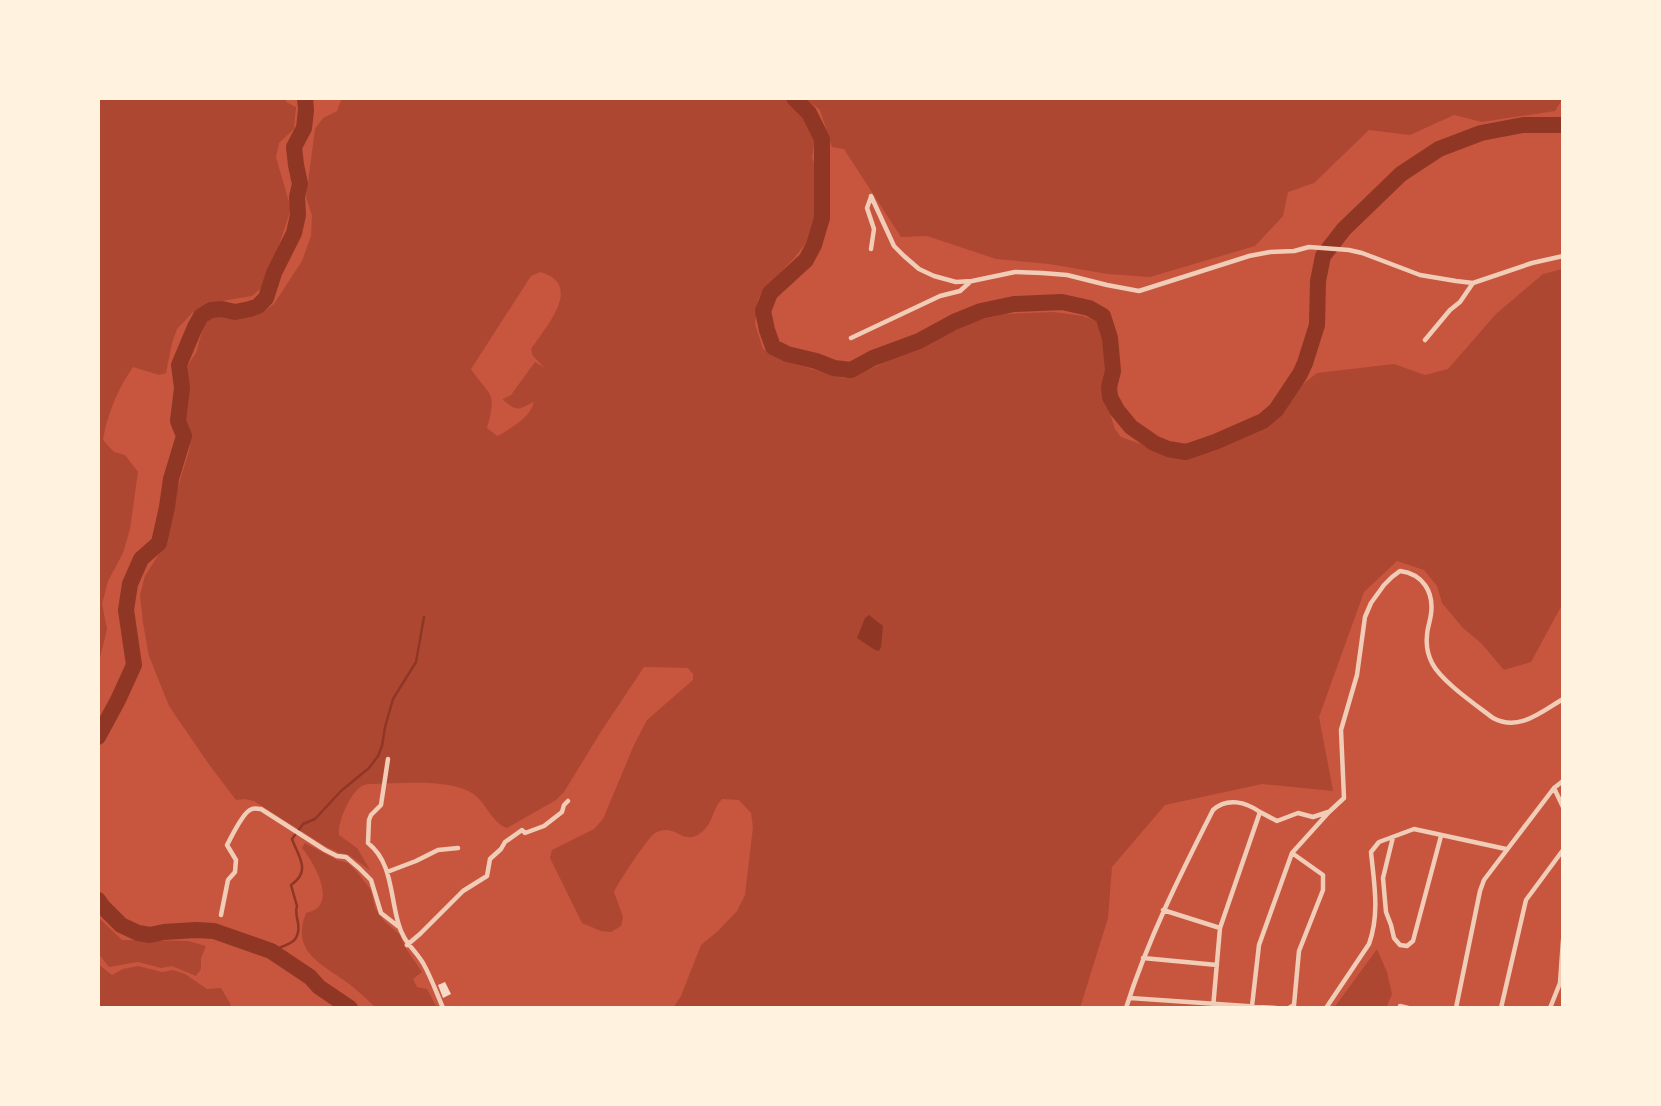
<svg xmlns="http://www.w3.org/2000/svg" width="1661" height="1106" font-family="'Titillium Web',sans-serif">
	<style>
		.green { fill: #ae4732; fill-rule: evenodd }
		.water { fill: #8f3625 }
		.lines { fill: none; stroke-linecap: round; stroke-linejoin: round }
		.stream { stroke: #8f3625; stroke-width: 2.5 }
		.river { stroke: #8f3625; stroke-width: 16 }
		.building { fill: #f7dbc8 }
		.minor { stroke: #f1ccb7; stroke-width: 4.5 }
	</style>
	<rect width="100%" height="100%" fill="#c8553d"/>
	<path class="green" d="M98 98H287L286 102 296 107 294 129 279 143 276 157 291 209 266 284 252 296 215 302 192 313 177 329 172 343 166 373 159 375 133 367C118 388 107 415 103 440L114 452 125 455 138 472 130 529 123 553 108 581 102 604 107 629 98 666 100 704 98 707Z
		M342 98H783L798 109 814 132 815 139 812 158 816 167 819 201 816 226 809 239 795 257 762 292 758 299 755 324 763 349 780 360 844 378 868 370 975 321 1004 314 1054 312 1083 316 1096 321 1103 335 1105 373 1103 392 1115 429 1121 437 1161 451 1184 456 1214 451 1275 420 1298 388 1317 373 1394 364 1425 375 1448 369 1496 314 1543 274 1563 269V603L1531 662 1504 670 1481 643 1463 628 1442 603 1437 586 1424 570 1397 561 1364 592 1319 717 1333 791 1262 784 1165 805 1112 867 1108 918 1080 1008H673L681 996 701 945 718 931 737 911 745 895 753 827 751 813 739 800 722 799C713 808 713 823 702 832 686 845 679 830 666 830 662 830 659 831 655 833 648 837 618 883 614 892L623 917 621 926 611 932 601 931 582 923 550 858 552 850 594 829 603 819 634 745 647 720 693 680V674L688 668 644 667 602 730 564 792 556 800 507 828C493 823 487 806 477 797 456 777 398 784 369 784 364 785 363 785 359 788 349 797 337 823 339 835L357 848 370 870 349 855 337 852 325 846 254 801 244 799 236 800 208 763 169 706 149 656 143 623 140 595 145 576 166 543 176 493 189 451 191 439 185 420 186 368 196 353 204 324 208 318 218 316 236 317 261 313 274 304 302 261 311 236 312 215 306 197 315 129 323 118 337 111ZM540 272C585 284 545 328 531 349L533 356 545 368 535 362 511 395 503 399V400C519 413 518 409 534 402 530 418 513 426 500 435L497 436 487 428C498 389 489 397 471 369L531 276Z
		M805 98H1563L1555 111 1482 122 1454 115 1410 135 1369 130 1314 183 1288 192 1283 216 1255 246 1150 277 1108 274 1049 264 996 259 927 236 901 237 844 149 832 147 820 110Z
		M305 843 337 860 348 863 357 872 371 890 375 908 384 921 400 935 405 947 422 972 413 979 417 987 427 989 437 1008H376C365 997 354 987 342 979 316 961 292 949 306 913 309 912 313 911 316 909 334 896 312 860 302 848Z
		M98 917 122 940 188 941 206 946 201 958V969L196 976 172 966 161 968 138 962 109 967 98 953Z
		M1377 949 1387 972 1392 994 1386 1008H1334Z
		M98 964 112 975 123 969 138 966 162 972 173 970 185 974 207 989 221 988 231 1005 228 1008H98Z"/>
	<path class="water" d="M869 615 883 626 881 647 879 651 875 650 857 638 865 618Z"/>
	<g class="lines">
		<path class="stream" d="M271 951C287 944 301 944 298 923 297 916 295 913 297 906L291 885C312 871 298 856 292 839L303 824 315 819 341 791 369 768 378 756 382 746 385 727 393 699 416 662 424 617"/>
		<path class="river" d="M794 98 809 113 822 139V218L814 245 806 260 770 293 763 311 767 330 773 347 787 354 816 361 834 368 851 370 873 358 919 341 954 322 981 311 1014 304 1062 302 1089 308 1103 316 1110 338 1113 371 1109 387 1110 397 1117 410 1131 427 1154 443 1168 449 1186 452 1215 442 1263 421 1276 410 1300 374 1305 363 1317 325 1318 281 1323 256 1344 229 1401 174 1439 149 1481 133 1523 125H1563
			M98 737 118 700 134 665 126 610 130 584 141 559 159 543 167 507 171 479 184 436 178 421 182 388 179 365 195 327 201 316 211 310 222 309 235 312 250 309 258 306 266 298 274 273 294 233 298 215 297 197 300 184 296 165 294 147 304 128 306 110 305 98
			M98 900 103 907 121 925 138 933 150 935 164 932 196 930 214 931 271 951 310 977 319 987 350 1008"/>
	</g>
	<path class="building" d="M445 982 451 994 443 998 438 985Z"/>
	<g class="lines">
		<path class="minor" d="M871 196 894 246 904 256 919 269 934 276 956 282 972 281 1015 272 1042 273 1067 275 1107 285 1139 291 1249 256 1270 252 1294 251 1309 247 1349 250 1362 253 1420 275 1456 281 1473 283 1532 263 1563 256
			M871 249 874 229 867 208 871 197
			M851 338 940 296 960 291 970 282
			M1425 340 1450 310 1460 302 1473 283
			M388 759 381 805 371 815 369 820 368 843C392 862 390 894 398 922 403 942 413 947 423 963 431 977 437 994 443 1008
			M1554 788 1563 807
			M1393 837 1383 878 1386 912 1391 925 1394 938 1400 945 1407 946 1413 941 1441 836
			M387 872 416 861 438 850 458 848
			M1163 910 1220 928
			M221 915 228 880 235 872 236 860 227 845C232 836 242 814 250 810 254 807 257 809 261 809L325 850 337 856 346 857 359 868 371 880 381 913 399 927
			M407 945 420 934 463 891 487 876 490 859 501 849 505 842 522 830 525 833 544 826 562 812 564 805 568 801
			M1143 958 1217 965
			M1130 998 1276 1008
			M1252 1006 1259 945 1292 853
			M1126 1008C1148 939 1180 875 1213 810 1227 797 1246 802 1260 812
			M1213 1008 1220 928 1260 812 1277 821 1298 813 1313 817 1328 812
			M1289 1008 1294 1005 1299 951 1323 890V875L1292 853 1329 812 1344 798 1341 730 1357 675 1365 617 1371 603 1384 585 1392 577 1400 571C1423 574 1434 592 1431 614 1430 622 1427 629 1427 636 1426 645 1428 655 1432 663 1441 681 1476 705 1493 718 1519 732 1541 712 1563 699
			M1326 1008 1369 944C1380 914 1374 882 1371 852L1379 842 1414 829 1506 849
			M1400 1008V1006L1408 1008
			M1456 1008 1480 891 1484 880 1554 788 1563 781
			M1501 1008 1526 900 1563 850
			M1550 1008 1560 983 1563 940"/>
	</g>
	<rect width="1661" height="1106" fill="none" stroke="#fff3e0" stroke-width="200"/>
</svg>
